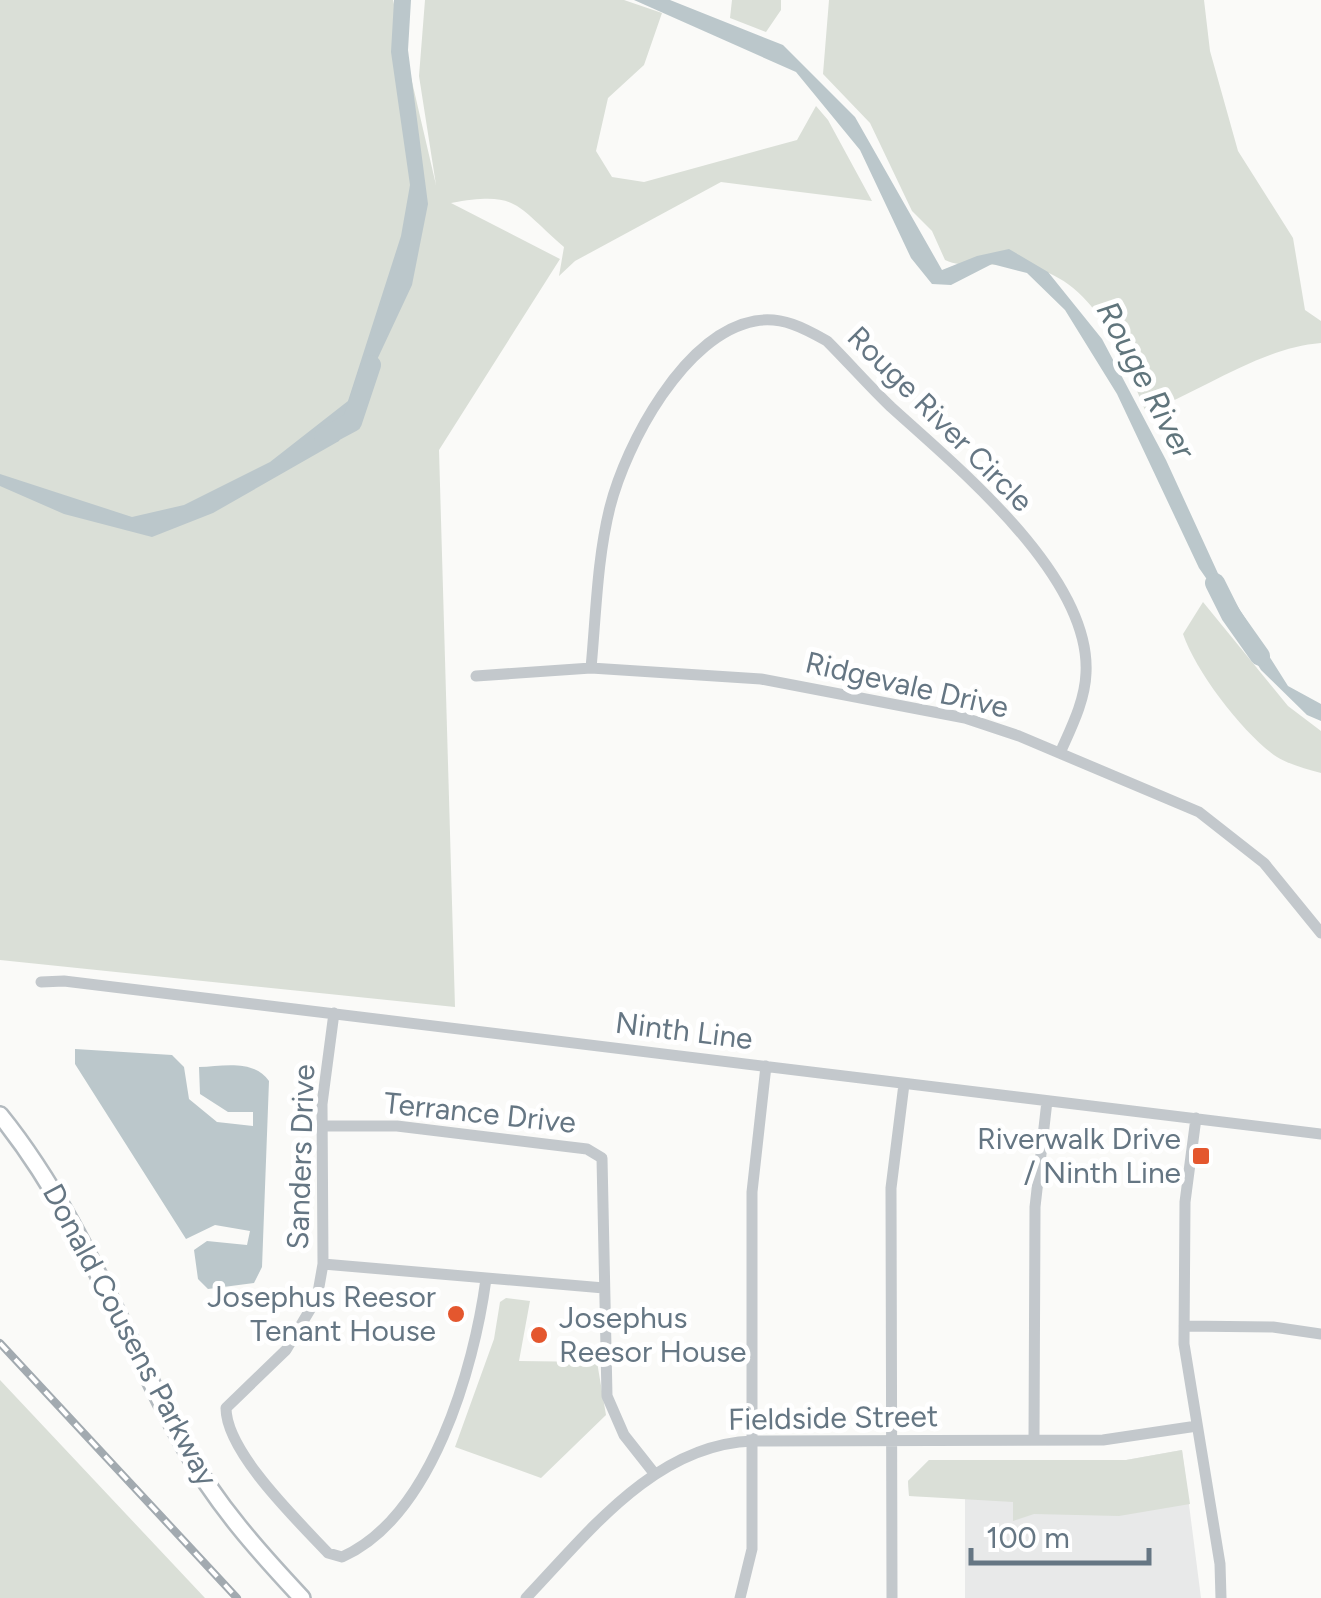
<svg xmlns="http://www.w3.org/2000/svg" width="1321" height="1598" font-family="Figtree,sans-serif">
	<style>
		.built { fill: #e8e9e9 }
		.green { fill: #dadfd7 }
		.water { fill: #bbc7cb }
		.lines { fill: none; stroke-linecap: round; stroke-linejoin: round }
		.river { stroke: #bbc7cb; stroke-width: 20 }
		.secondary-casing { stroke: #b3babf; stroke-width: 20 }
		.street { stroke: #c3c8cc; stroke-width: 11 }
		.secondary { stroke: #fff; stroke-width: 15 }
		.rail-casing { stroke: #a2aab0; stroke-width: 8 }
		.rail { stroke: #fff; stroke-width: 4; stroke-dasharray: 11; stroke-linecap: butt }
		.poi-dot { fill: #e4572e; stroke: #fff; stroke-width: 4 }
		.labels { text-anchor: middle; stroke-width: 10; stroke-linejoin: round; paint-order: stroke }
		.street-label { font-size: 30px; fill: #657683; stroke: #fff }
		.poi-label { font-size: 30px; fill: #657683; stroke: #fff; text-anchor: end }
		.water-label { font-size: 32px; font-style: italic; fill: #60757c; stroke: #fff }
	</style>
	<rect width="100%" height="100%" fill="#fafaf8"/>
	<path class="built" d="M1182 1450 1201 1598H965V1497L909 1496 908 1481 929 1460H1126Z"/>
	<path class="green" d="M0 0H393L436 185 419 76 425 0H624L662 13 644 65 608 98 596 151 612 177 644 182 797 140 816 106 828 120 872 201 721 182 575 261 559 276 564 247C515 205 519 191 451 203L560 259 439 450 455 1007 0 960Z
		M732 0H781V10L766 32 730 18Z
		M829 0H1204L1210 51 1238 151 1293 238 1305 310 1321 321V343C1259 348 1203 391 1146 412 1121 352 1095 277 1022 265 996 261 970 271 945 260L932 231 912 211 870 123 823 74Z
		M1203 602 1288 706 1321 731V773C1307 769 1290 765 1277 757 1244 735 1196 672 1183 634Z
		M506 1298 530 1301 519 1361 597 1362 606 1415 541 1478 455 1447 494 1339 500 1302Z
		M0 1380 205 1598H0Z
		M1182 1450 1190 1504 1119 1516 1034 1514 1013 1521V1502L909 1496 908 1481 929 1460H1126Z"/>
	<path class="water" d="M394 0H411L408 50 428 204 412 285 339 441 213 513 152 537 64 514 0 486V474L132 517 184 505 270 462 348 401 401 236 410 185 391 52Z
		M634 0H670L783 45 855 117 942 270 977 256 1009 249 1048 272 1102 339 1166 460 1221 580 1288 686 1321 704V721L1307 715 1261 670 1249 651 1245 634 1199 568 1117 394 1065 310 1027 273 992 264 951 285 932 284 911 258 860 150 796 72Z
		M75 1049 172 1055 184 1067 189 1099 217 1122 253 1126V1112H228L200 1094 199 1067C223 1066 254 1059 269 1081L262 1267 254 1283 208 1289 198 1279 194 1250 207 1241 247 1245 250 1231 215 1225 186 1239 75 1064Z"/>
	<g class="lines">
		<path class="river" d="M324 437 352 422 371 365
			M1215 583 1231 615 1260 656"/>
		<defs>
			<path id="secondary" d="M0 1115C80 1214 124 1337 185 1448 216 1504 259 1552 302 1598"/>
		</defs>
		<use href="#secondary" class="secondary-casing"/>
		<path class="street" d="M591 668C596 615 597 559 610 507 626 444 684 334 755 321 782 316 804 328 827 341 849 363 869 386 891 407 957 467 1091 576 1086 673 1085 701 1071 728 1060 753
			M476 676 591 668 761 679 965 718 1019 736 1199 812 1264 863 1321 933
			M41 982 64 981 1321 1134
			M334 1013 322 1104 323 1264 317 1298 286 1350 226 1408C226 1452 298 1521 328 1553L342 1557C432 1517 474 1368 486 1279
			M1196 1118 1185 1202 1184 1344 1220 1564 1221 1598
			M322 1126H397L587 1149 602 1158 607 1396 624 1435 654 1473
			M323 1264 604 1288
			M1184 1326 1273 1327 1321 1334
			M1034 1440 1035 1207 1047 1101
			M526 1598C588 1533 655 1444 753 1441L1103 1440 1197 1426
			M740 1598 752 1549V1192L766 1066
			M892 1598 891 1188 904 1084"/>
		<use href="#secondary" class="secondary"/>
		<defs>
			<path id="rail" d="M0 1343 237 1598"/>
		</defs>
		<use href="#rail" class="rail-casing"/>
		<use href="#rail" class="rail"/>
	</g>
	<g class="poi-dot">
		<rect x="1191" y="1146" width="20" height="20" rx="5"/>
		<circle cx="456" cy="1314" r="10"/>
		<circle cx="539" cy="1335" r="10"/>
	</g>
	<g class="labels">
		<g class="street-label">
			<text transform="translate(940 419) rotate(45)" y="10">Rouge River Circle</text>
			<text transform="translate(907 685) rotate(13)" y="10">Ridgevale Drive</text>
			<text transform="translate(684 1031) rotate(7)" y="10">Ninth Line</text>
			<text transform="translate(480 1113) rotate(6)" y="10">Terrance Drive</text>
			<text transform="translate(301 1157) rotate(-88)" y="10">Sanders Drive</text>
			<text transform="translate(130 1335) rotate(62)" y="10">Donald Cousens Parkway</text>
			<text transform="translate(833 1418) rotate(-1)" y="10">Fieldside Street</text>
		</g>
		<g class="poi-label">
			<text x="1181" y="1149">Riverwalk Drive<tspan x="1181" dy="34">/ Ninth Line</tspan></text>
			<text x="436" y="1307">Josephus Reesor<tspan x="436" dy="34">Tenant House</tspan></text>
			<text x="559" y="1328" text-anchor="start">Josephus<tspan x="559" dy="34">Reesor House</tspan></text>
		</g>
		<g class="water-label">
			<text transform="translate(1146 380) rotate(62)" y="11">Rouge River</text>
		</g>
	</g>
	<path d="M971 1548v15h178v-15" fill="none" stroke="#657683" stroke-width="5"/>
	<text x="986" y="1548" font-size="30" fill="#657683" stroke="#ffffff" stroke-width="8" paint-order="stroke">100 m</text>
</svg>
